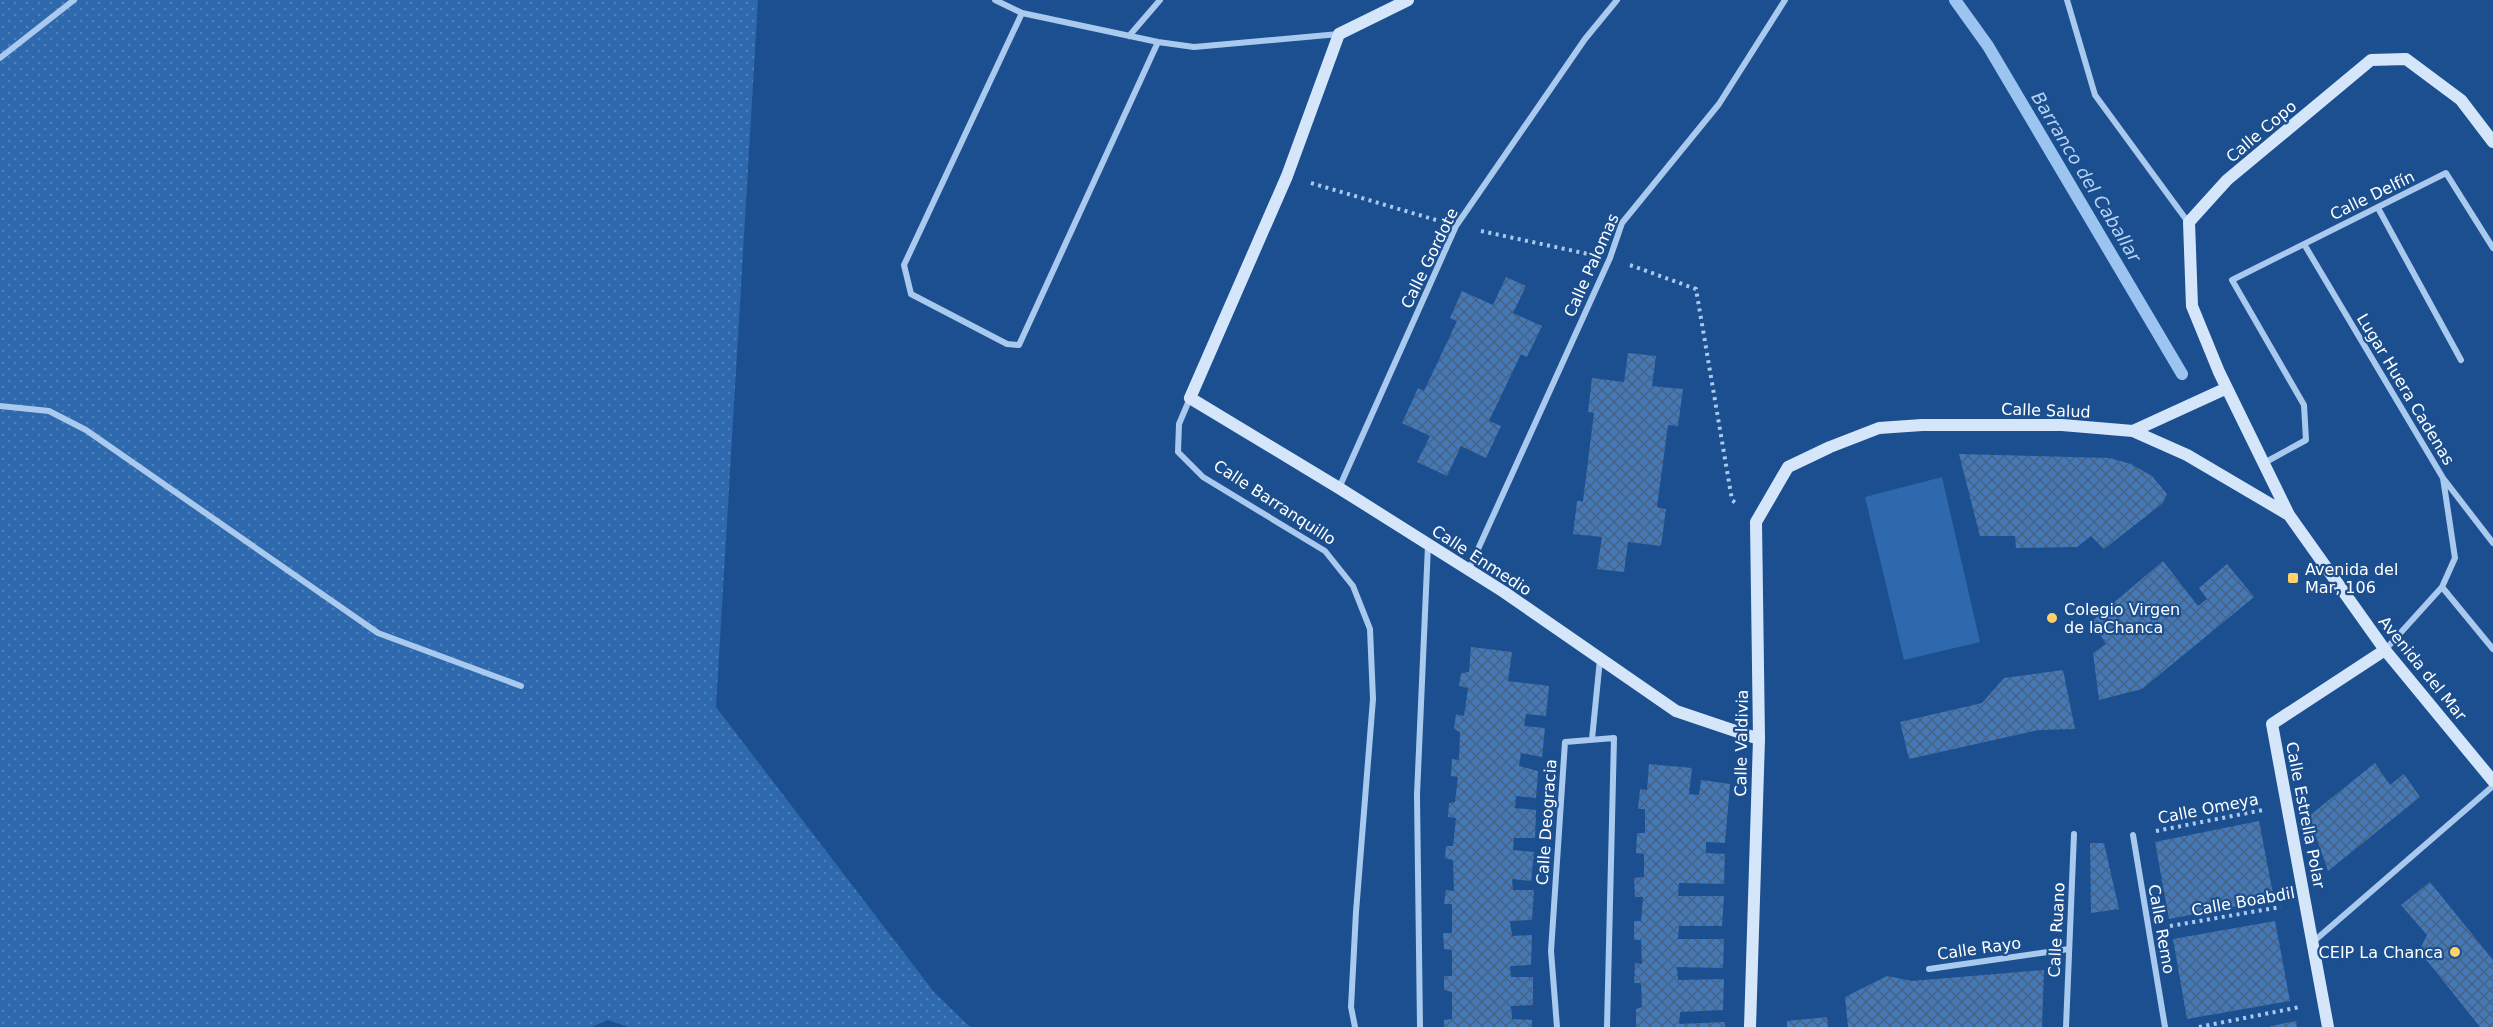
<svg xmlns="http://www.w3.org/2000/svg" width="2493" height="1027" font-family="'DejaVu Sans',sans-serif">
	<style>
		.grass { fill: url(#grass-dots) }
		.pitch { fill: #2e69ad }
		.lines { fill: none; stroke-linecap: round; stroke-linejoin: round }
		.stream { stroke: #9cc4f0; stroke-width: 12 }
		.building { fill: url(#building-cross-hatch) }
		.path { stroke: #a9c9ee; stroke-width: 4; stroke-dasharray: 3 4.5; stroke-linecap: butt }
		.street { stroke: #a9c9ee; stroke-width: 6 }
		.secondary { stroke: #d6e6fa; stroke-width: 12 }
		.poi-dot { fill: #ffd166; stroke: #1b4f8f; stroke-width: 2 }
		.labels { text-anchor: middle; stroke-width: 4.5; stroke-linejoin: round; paint-order: stroke }
		.street-label { font-size: 16px; fill: #fff; stroke: #1b4f8f }
		.poi-label { font-size: 16px; fill: #fff; stroke: #1b4f8f; text-anchor: start }
		.water-label { font-size: 18px; font-style: italic; fill: #b5d3f5; stroke: #1b4f8f }
	</style>
	<defs>
		<pattern id="grass-dots" width="8" height="8" patternUnits="userSpaceOnUse" patternTransform="scale(1.5)"><rect width="8" height="8" fill="#2e69ad"/><path d="M2 2h.1M6 6h.1" fill="none" stroke="#4d80b9" stroke-width="1.8" stroke-linecap="round"/></pattern>
		<pattern id="building-cross-hatch" width="8" height="8" patternUnits="userSpaceOnUse" patternTransform="scale(1.5)"><rect width="8" height="8" fill="#4478b7"/><path d="M0 0l8 8M0 8l8-8" fill="none" stroke="#486282"/></pattern>
	</defs>
	<rect width="100%" height="100%" fill="#1b4f8f"/>
	<path class="grass" d="M0 0H758L716 707 934 992 970 1027H628L608 1020 592 1027H0Z"/>
	<path class="pitch" d="M1942 477 1980 642 1904 660 1865 497Z"/>
	<g class="lines">
		<path class="stream" d="M1955 0 1988 46 2182 374"/>
	</g>
	<path class="building" d="M1506 277 1526 286 1513 313 1542 326 1527 357 1521 354 1489 421 1501 426 1486 458 1461 446 1447 476 1417 462 1430 436 1402 423 1418 388 1424 391 1457 321 1450 318 1462 291 1493 305Z
		M1628 353 1656 356 1652 386 1683 389 1678 426 1668 425 1657 507 1666 509 1661 546 1628 542 1624 572 1597 569 1602 537 1573 534 1577 501H1583L1594 413 1588 412 1592 378 1624 382Z
		M1959 454 2110 458 2131 464 2152 476 2167 494 2163 503 2104 549 2091 536 2077 547 2016 548 2015 536H1980Z
		M2163 561 2198 606 2207 599 2199 588 2227 564 2254 597 2142 689 2099 700 2093 653 2106 644 2091 622Z
		M1471 647 1512 652 1508 681 1549 686 1546 716 1526 714 1524 726 1545 728 1542 757 1521 753 1519 766 1538 771 1536 798 1516 796 1515 808 1536 810 1535 838H1514L1513 850 1534 852 1531 881 1512 879 1513 890H1534L1532 920 1510 921 1512 936 1532 935 1531 965 1510 966 1511 977H1533V1005L1511 1006 1512 1019 1532 1020V1027H1444V1020L1452 1019V992L1444 990V976H1452V950L1444 949 1443 933H1452V904H1444L1446 890 1454 891 1453 860 1445 858 1446 846H1453L1456 818 1448 817 1449 803 1455 802 1458 777 1451 776 1452 759 1459 760 1460 732 1454 729 1456 714 1464 716 1468 688 1459 686 1461 673 1469 672Z
		M2063 670 2075 729 2039 730 1909 759 1900 722 1982 703 2004 678Z
		M2375 763 2390 785 2404 774 2420 797 2328 871 2309 816Z
		M1649 764 1692 768 1689 794 1699 795 1701 780 1730 784 1725 843 1706 842V853L1725 854 1724 884 1679 883 1678 896H1724L1722 926H1679L1678 939H1724L1723 968 1677 967 1678 980 1724 979 1723 1010 1680 1012 1679 1024 1725 1022V1027H1636V1009L1642 1007 1641 983H1634L1635 963 1642 964 1641 940H1634V921H1641L1643 897H1635L1634 878 1644 877V854L1636 853 1637 833H1645V809H1638L1640 789 1647 790Z
		M2259 821 2274 899 2169 919 2155 842Z
		M2090 843H2104L2119 909 2091 913Z
		M2430 882 2493 960V1027H2480L2424 957 2421 947 2427 935 2401 905Z
		M2275 921 2290 1001 2187 1019 2173 939Z
		M2044 970 2042 1027H1848L1845 997 1887 976 1912 981Z
		M1827 1017 1828 1027H1787V1021Z
		M2296 1021 2297 1027H2271V1026Z"/>
	<g class="lines">
		<path class="path" d="M1311 183 1436 220
			M1481 231 1588 254
			M1630 265 1696 289 1732 500 1738 505
			M2156 831 2263 810
			M2170 926 2281 907
			M2199 1027 2300 1007"/>
		<path class="street" d="M995 0 1022 13 1158 42 1194 47 1339 34
			M2067 0 2095 95 2188 222
			M1022 13 904 265 911 294 1007 344 1019 345 1158 42
			M1129 36 1160 0
			M0 58 74 0
			M2378 208 2461 360
			M2304 244 2443 478 2493 543
			M1190 398 1179 424 1178 452 1203 477 1325 551 1353 586 1370 629 1373 699 1356 912 1351 1007 1355 1027
			M0 406 49 411 86 430 378 633 521 686
			M2264 463 2306 440 2304 405 2232 280 2446 173 2493 248
			M1339 488 1456 226 1585 39 1617 0
			M1469 569 1610 258 1622 223 1719 104 1785 0
			M2442 587 2493 649
			M2385 650 2442 587 2455 558 2443 478
			M1592 739 1600 659
			M2133 835 2165 1027
			M2313 942 2493 786
			M1929 969 2069 949
			M1420 1027 1417 795 1428 545
			M1557 1027 1551 951 1565 742 1614 738 1607 1027
			M2066 1027 2074 834"/>
		<path class="secondary" d="M1408 0 1339 34 1287 176 1190 398 1339 488 1504 592 1676 711 1759 739
			M2493 142 2461 100 2406 59 2371 60 2227 180 2189 222 2192 306 2219 372 2289 515 2385 650 2493 781
			M2133 431 2227 388
			M1750 1027 1759 739 1756 522 1788 467 1830 447 1879 428 1922 425H2062L2133 431 2187 455 2289 515
			M2328 1027 2272 724 2385 650"/>
	</g>
	<g class="poi-dot">
		<rect x="2287" y="572" width="12" height="12" rx="3"/>
		<circle cx="2052" cy="618" r="6"/>
		<circle cx="2455" cy="952" r="6"/>
	</g>
	<g class="labels">
		<g class="street-label">
			<text transform="translate(2261 131) rotate(-40)" y="6">Calle Copo</text>
			<text transform="translate(2372 195) rotate(-26)" y="6">Calle Delfín</text>
			<text transform="translate(1429 258) rotate(-64)" y="6">Calle Gordote</text>
			<text transform="translate(1591 265) rotate(-66)" y="6">Calle Palomas</text>
			<text transform="translate(2406 389) rotate(59)" y="6">Lugar Huera Cadenas</text>
			<text transform="translate(2046 410) rotate(2)" y="6">Calle Salud</text>
			<text transform="translate(1275 502) rotate(33)" y="6">Calle Barranquillo</text>
			<text transform="translate(1482 560) rotate(33)" y="6">Calle Enmedio</text>
			<text transform="translate(2423 668) rotate(51)" y="6">Avenida del Mar</text>
			<text transform="translate(1741 743) rotate(-89)" y="6">Calle Valdivia</text>
			<text transform="translate(2208 808) rotate(-11)" y="6">Calle Omeya</text>
			<text transform="translate(2306 815) rotate(79)" y="6">Calle Estrella Polar</text>
			<text transform="translate(1546 822) rotate(-86)" y="6">Calle Deogracia</text>
			<text transform="translate(2243 901) rotate(-10)" y="6">Calle Boabdil</text>
			<text transform="translate(2162 929) rotate(80)" y="6">Calle Remo</text>
			<text transform="translate(2056 930) rotate(-87)" y="6">Calle Ruano</text>
			<text transform="translate(1979 948) rotate(-8)" y="6">Calle Rayo</text>
		</g>
		<g class="poi-label">
			<text x="2305" y="575">Avenida del<tspan x="2305" dy="18">Mar, 106</tspan></text>
			<text x="2064" y="615">Colegio Virgen<tspan x="2064" dy="18">de laChanca</tspan></text>
			<text x="2443" y="958" text-anchor="end">CEIP La Chanca</text>
		</g>
		<g class="water-label">
			<text transform="translate(2086 177) rotate(59)" y="6">Barranco del Caballar</text>
		</g>
	</g>
</svg>
